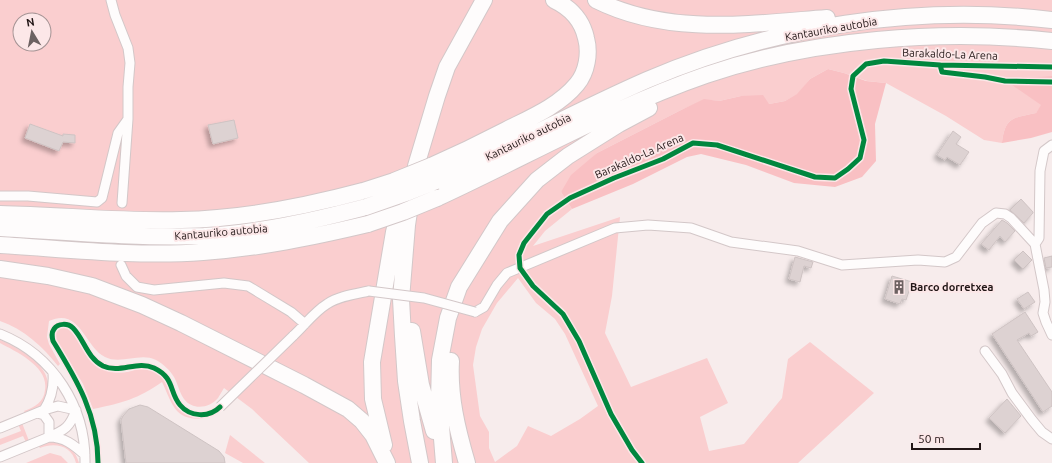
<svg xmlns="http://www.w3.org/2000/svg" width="1052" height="463" font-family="Ubuntu,sans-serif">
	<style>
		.green { fill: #facecf; fill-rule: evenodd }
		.forest { fill: #f9c0c3 }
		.building { fill: #ddd2d2; stroke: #cec3c3; filter: url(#shadow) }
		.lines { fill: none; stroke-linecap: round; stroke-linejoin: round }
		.street-casing { stroke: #d3c7c8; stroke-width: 11 }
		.highway-casing { stroke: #d3c7c8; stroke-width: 18 }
		.street { stroke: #fefcfc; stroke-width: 9 }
		.highway { stroke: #fefcfc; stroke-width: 16 }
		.street-bridge-casing { stroke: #d3c7c8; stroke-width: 11; stroke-linecap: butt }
		.highway-bridge-casing { stroke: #d3c7c8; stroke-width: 18; stroke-linecap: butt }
		.street-bridge { stroke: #fefcfc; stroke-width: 9 }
		.highway-bridge { stroke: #fefcfc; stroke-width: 16 }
		.cycleway-casing { stroke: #fce7e8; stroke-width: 8 }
		.cycleway { stroke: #00873e; stroke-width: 5 }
		.labels { text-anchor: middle; stroke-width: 4; stroke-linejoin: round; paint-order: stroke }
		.street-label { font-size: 11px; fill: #211616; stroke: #fce7e8 }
		.poi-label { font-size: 11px; font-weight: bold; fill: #211616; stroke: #fce7e8; text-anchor: start }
	</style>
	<defs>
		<filter id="shadow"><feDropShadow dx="-3.5" dy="3.5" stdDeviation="2" flood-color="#0004"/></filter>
	</defs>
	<rect width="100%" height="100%" fill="#f7ecec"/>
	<path class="green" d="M0 0H1052V76L1022 77 1013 85 1042 105 1036 113C1013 118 1005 117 1002 143L984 140 946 116 886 83 867 81 844 73 828 69 810 79 798 94 785 101 769 104 741 96 719 101 704 100 681 110 597 153 561 192 572 209 545 231 533 246 620 217 612 296 605 333 631 387 707 358 728 403 700 417 709 451 744 444 782 398 788 359 810 342 874 393 798 463H309L252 409 224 388C222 391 220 395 218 398 209 409 192 410 184 399 179 392 178 384 174 377 170 370 163 364 156 360 140 352 121 365 105 357 84 346 80 307 49 321L47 337 49 344 60 364 58 366C43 347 24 329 0 321ZM20 20H44V44H20ZM518 278 536 303 555 319 565 334 598 406 580 419 551 436 528 426 517 446 495 462 489 448V432L480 416 473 365 476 347 482 329 497 303Z
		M64 327C75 330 84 354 93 362 101 371 115 374 127 372 137 370 140 367 151 370 180 380 160 413 204 419 174 420 173 405 162 382 138 399 122 403 93 409L83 384 56 339V332L61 328Z
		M0 340C21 349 55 367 47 394 44 406 37 409 26 414L24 411C35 407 44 402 45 390 49 367 17 352 0 343Z
		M22 423 29 441 26 442 23 436 0 445V439L21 431 18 424Z
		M230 435 265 463H243L225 453Z
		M51 442C64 441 76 450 79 463H76C72 445 54 442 40 448L38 445Z
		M50 453 61 456 68 463H26Z"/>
	<path class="forest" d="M828 69 844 73 866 81 886 83 875 124 876 161 862 177 835 187 794 183 746 165 701 154 687 157 633 184 572 209 561 192 571 175 597 153 681 110 704 99 719 101 741 96 763 95 769 104 785 101 797 94 810 79Z
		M1052 76V132L1031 138 1002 143C1005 117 1013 118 1036 113L1041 105 1012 85 1022 77Z"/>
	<path class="building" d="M234 120 238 138 213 144 208 125Z
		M30 124 63 136V134L75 135V143L63 142 59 151 25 138Z
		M953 131 961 137 956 144 969 152 960 165 947 157 945 160 937 155Z
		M1021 199 1033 212V213L1024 223 1010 210Z
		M1002 220 1007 223 1015 231 1005 242 1000 236 989 250 981 244Z
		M1023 251 1032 260 1023 269 1014 260Z
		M1052 256V267L1046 268 1044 258Z
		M795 257 813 262 811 268 804 266 800 282 789 279Z
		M892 276 912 282 906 300 902 299 900 304 885 299Z
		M1028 292 1035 302 1024 309 1017 299Z
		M1025 312 1038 332 1031 336 1029 333 1017 340 1052 392V406L1043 412 992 334Z
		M1007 399 1021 416 1005 433 989 418Z
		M140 405 148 407 219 451 224 457 225 463H126L121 420 123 416 129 409Z"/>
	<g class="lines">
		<defs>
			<path id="street" d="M111 0 115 15 128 48 130 63 128 87V119L122 203
				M0 196H28L97 202 102 198 118 133 128 119
				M1035 244 1039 238 1040 171 1044 151 1052 145
				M121 265 126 276 137 287 154 290 224 283 248 286 291 312 305 324
				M475 312 484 307 497 285 507 273 615 228 648 225 691 228 731 242 798 251 842 265 918 260 945 262 956 257 982 223 996 213 1005 214 1011 218 1035 244 1044 290 1045 302 1043 313 1046 322 1052 335
				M0 334C53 355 86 407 85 463
				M293 336C304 326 314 312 327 304 339 296 355 294 369 291
				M985 351 1002 374 1012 393 1032 420 1042 432 1052 439
				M38 413 44 415 49 422V437C65 430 70 427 76 410L58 406 44 410
				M0 428 44 410C52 398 54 387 53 373
				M0 457 49 437C64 437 74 445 85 455"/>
			<path id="highway" d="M596 0C668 36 749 24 827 18
				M431 166C456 155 481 143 506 130 530 118 559 106 577 84 587 72 590 53 586 38 582 20 571 8 554 0
				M436 181C507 149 576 111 647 80 773 26 916 4 1052 20
				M437 198C526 157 613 107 706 75 812 39 941 29 1052 41
				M0 214C60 215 121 222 181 220 243 219 303 207 363 191
				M0 228C68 232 136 238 204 236 259 233 312 221 366 207
				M0 245C67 249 136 257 203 252 260 248 313 237 368 224
				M0 269 48 276 92 286 142 305 181 323 304 385 348 409 362 421 373 435 387 463
				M412 331 421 385 434 431
				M451 361C449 396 457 429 467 463
				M384 445 373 399 372 362 394 232 401 205
				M420 463 412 421 406 381 403 336 401 299 407 225 416 166 437 96 447 67 484 0
				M444 463 439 402 440 360 448 318 459 287 500 221 537 180 568 156 619 124 649 108"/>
		</defs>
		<use href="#street" class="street-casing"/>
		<use href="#highway" class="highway-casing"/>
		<use href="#street" class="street"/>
		<use href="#highway" class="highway"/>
		<defs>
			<path id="street-bridge" d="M369 291 424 298 475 312
				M220 407 293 336"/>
			<path id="highway-bridge" d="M363 191 394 181 431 166
				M366 207 406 193 436 181
				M368 224 403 212 437 198"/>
		</defs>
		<use href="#street-bridge" class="street-bridge-casing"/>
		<use href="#highway-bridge" class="highway-bridge-casing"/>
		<use href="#street-bridge" class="street-bridge"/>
		<use href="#highway-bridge" class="highway-bridge"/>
		<defs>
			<path id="cycleway" d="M940 65 942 72 985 77 1005 81 1052 82
				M98 463C98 415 77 380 53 341 52 337 51 333 54 329 58 323 68 323 73 328 84 339 87 358 103 366 120 374 137 360 154 368 175 378 169 392 180 405 190 417 209 418 220 407
				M642 463 632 450 611 414 579 341 563 314 533 286 520 268 519 255 524 243 547 214 570 198 614 178 663 159 693 143 717 145 815 177 835 178 848 169 860 158 864 140 851 89 853 76 866 64 884 61 940 65 1052 67"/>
		</defs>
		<use href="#cycleway" class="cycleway-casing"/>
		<use href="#cycleway" class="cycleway"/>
	</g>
	<defs>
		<symbol id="building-bare" viewBox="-9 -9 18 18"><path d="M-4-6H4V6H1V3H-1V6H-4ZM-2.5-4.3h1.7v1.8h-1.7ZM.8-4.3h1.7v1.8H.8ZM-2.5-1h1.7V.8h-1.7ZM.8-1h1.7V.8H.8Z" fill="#6c6161" stroke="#fce7e8" stroke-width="2.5" paint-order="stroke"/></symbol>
	</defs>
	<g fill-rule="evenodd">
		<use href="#building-bare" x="889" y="277" width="20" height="20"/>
	</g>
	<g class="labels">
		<g class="street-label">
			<text transform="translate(831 29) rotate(-10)" y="4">Kantauriko autobia</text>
			<text transform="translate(950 54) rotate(2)" y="4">Barakaldo-La Arena</text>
			<text transform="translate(528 137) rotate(-26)" y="4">Kantauriko autobia</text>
			<text transform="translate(639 156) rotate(-24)" y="4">Barakaldo-La Arena</text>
			<text transform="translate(221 232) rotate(-5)" y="4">Kantauriko autobia</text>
		</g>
		<g class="poi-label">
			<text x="910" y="291">Barco dorretxea</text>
		</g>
	</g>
	<g transform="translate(32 32) rotate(350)"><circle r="19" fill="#fce7e8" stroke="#a49394"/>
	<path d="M0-3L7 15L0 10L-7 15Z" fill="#6c6161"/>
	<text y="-6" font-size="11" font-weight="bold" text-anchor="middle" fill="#211616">N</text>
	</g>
	<path d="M912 443v6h68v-6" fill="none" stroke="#211616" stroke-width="2"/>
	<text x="918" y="443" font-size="12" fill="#211616" stroke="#fce7e8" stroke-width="3" paint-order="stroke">50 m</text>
</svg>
